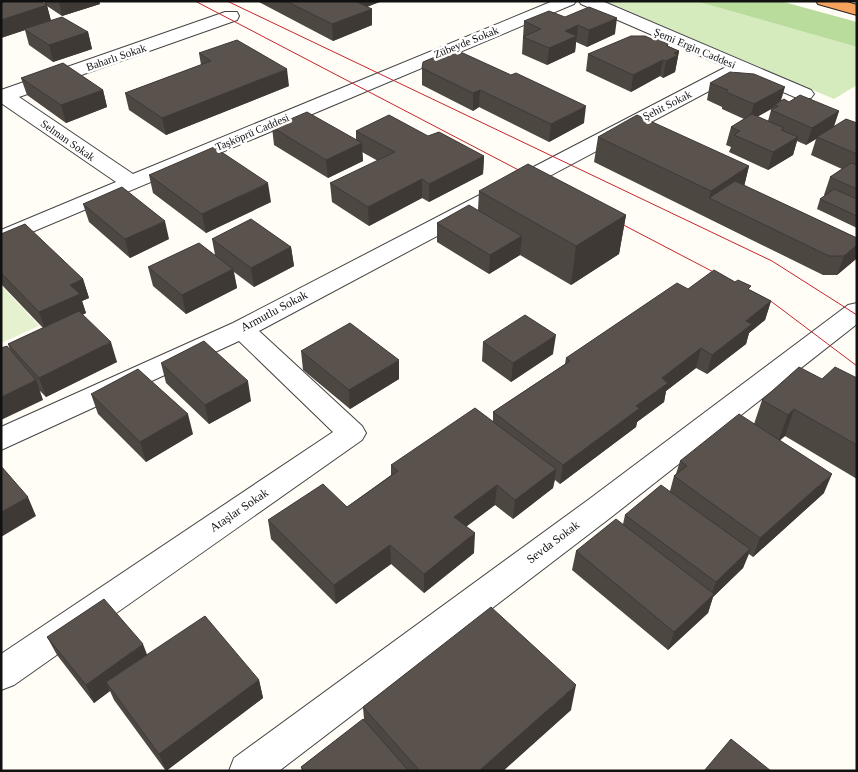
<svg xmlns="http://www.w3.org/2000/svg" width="858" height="772" font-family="'Times New Roman',serif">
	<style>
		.green { fill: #d5ebbd }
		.forest { fill: #b9dc9c }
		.pitch { fill: #e6f2cf }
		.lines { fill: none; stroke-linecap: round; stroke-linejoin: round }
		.street-casing { stroke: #444; stroke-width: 2 }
		.highway-casing { stroke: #222; stroke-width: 2 }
		.street { fill: #fff; fill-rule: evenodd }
		.highway { fill: #f5a25d; fill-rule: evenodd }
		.tram { stroke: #c4262e; stroke-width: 1 }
		.wall { fill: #4d4742; fill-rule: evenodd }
		.shaded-wall { fill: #3f3936 }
		.building { fill: #5a524d; stroke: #3f3936 }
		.labels { text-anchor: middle; stroke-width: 5; stroke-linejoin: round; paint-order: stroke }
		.far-street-label { font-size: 11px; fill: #111; stroke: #fff }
		.street-label { font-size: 12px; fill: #111; stroke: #fff }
	</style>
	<rect width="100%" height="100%" fill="#fffdf5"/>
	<path class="green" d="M605 1H695L857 47V85L834 99Z"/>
	<path class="forest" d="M695 1H780L857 22V47Z"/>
	<path class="pitch" d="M1 285 39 326 1 343Z"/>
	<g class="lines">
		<defs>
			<path id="street" d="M553 1H576L574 4 1 245V230L116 182 1 103V90L225 12H237L239 16 237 20 19 97 133 174Z
				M579 1H602L811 90 814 94 811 98H797L741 74 259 331 362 426 366 433 362 440 14 685 1 690V654L333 432 239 341 1 450V427L233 323 726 67 581 4Z
				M857 303V324L610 518 279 771H229L234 758 588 500 848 305Z"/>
			<path id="highway" d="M816 1H844L857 5V15L818 4Z"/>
		</defs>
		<use href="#street" class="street-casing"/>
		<use href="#highway" class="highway-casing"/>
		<use href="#street" class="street"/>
		<use href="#highway" class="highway"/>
		<path class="tram" d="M195 1 530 176
			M227 1 772 261 857 315
			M612 219 725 278
			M758 295 772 302 857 366"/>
	</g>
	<path class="wall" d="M1 1 45 4 44 1H99L100 4 62 16 47 6 51 20 88 32 92 49 53 62 29 45 25 30 1 38Z
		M257 1H382L367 7 372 9V25L333 41Z
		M565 17 615 34 587 47 576 42 575 52 547 65 522 54 524 21Z
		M654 40 668 44V46L679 51 675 72 663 78 660 76 631 92 586 71 588 54Z
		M199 53 289 86 166 135 129 110 125 93 201 65Z
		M422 68 584 123 549 142 479 107 473 111 422 85Z
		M21 78 103 90 107 107 66 123 27 95Z
		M710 83 781 101 789 102 839 111 834 126 857 123V228L817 209 820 199 825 196 824 195 830 177 842 169 811 155 816 139 806 145 797 141 793 155 768 170 729 152 731 147 726 145 731 127 744 119 722 109V107L707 100ZM773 108 771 110 768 121 757 117Z
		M272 127 356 140V131L428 136 484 156 483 174 429 202 422 198 369 226 332 202 330 183 378 161 362 152 363 161 328 178 274 145Z
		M598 137 749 166 744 186 857 238V257L856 259 837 275H823L594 162Z
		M149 175 271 202 206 233 153 193Z
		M479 191 626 215 619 254 571 285 520 255 489 274 437 242V223L478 210Z
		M83 204 169 239 130 258 89 222Z
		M1 234 83 279 89 298 82 301 86 313 82 315 117 362 46 397 39 390 43 400 10 350 8 344 43 328 1 284Z
		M212 239 291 247 294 266 254 287 234 272 237 288 186 314 153 286 148 267 215 255Z
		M688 289 750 290 771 301 765 320 749 333 746 344 707 374 696 368 666 391 664 402 637 422 636 427 560 484 555 480 553 488 513 519 495 505 466 526 474 553 424 593 391 564 336 604 271 539 268 520 347 507 391 475V465L493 421V412L565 364 566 358Z
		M483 342 553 354 511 382 482 361Z
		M301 351 399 379 350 409 303 370Z
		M161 363 251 401 209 424 166 383Z
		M857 378V479L785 436 780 440 824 493 753 557 749 554 743 568 713 597 708 613 668 650 572 570 576 551 623 524 625 515 670 491 674 476 676 474 680 461 754 424 762 400 822 379Z
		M91 394 193 434 146 462 98 414Z
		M47 637 147 655 259 680 263 698 166 771 114 700 110 691 94 703 57 655Z
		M363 707 571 710 503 771H302L301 767 364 719Z"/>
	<path class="shaded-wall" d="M59 1H99L100 4 62 16Z
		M347 1H382L348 14Z
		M47 5 51 22 24 29 25 30 1 38V20Z
		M372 9V25L333 41 332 24Z
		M617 18 615 34 587 47 589 30Z
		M578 25 575 52 547 65 549 48 565 31Z
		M88 32 92 49 53 62 49 45Z
		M679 51 675 72 663 78 666 61 674 53Z
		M663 60 660 76 631 92 633 75Z
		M287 69 289 86 166 135 162 118Z
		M785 87 780 104 774 105 773 108 749 121 754 104Z
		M103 90 107 107 66 123 61 105Z
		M480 90 479 107 473 111V93Z
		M586 106 584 123 549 142 551 124Z
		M839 111 833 129 817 137 816 139 806 145 812 128Z
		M798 137 793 155 768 170 773 152Z
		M362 143 363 161 328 178 326 160Z
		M484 156 483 174 429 202V184Z
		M749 166 743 191 709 198 711 191Z
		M422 179V198L369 226 368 207Z
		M268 183 271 202 206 233 202 214Z
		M626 215 619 254 571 285 576 246Z
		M165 221 169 239 130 258 125 239Z
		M522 236 520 255 489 274 490 255Z
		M857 245V257L856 259 837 275 844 256Z
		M291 247 294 266 254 287 251 268Z
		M233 269 237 288 186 314 182 295Z
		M83 279 89 298 82 301 86 313 46 332 39 312 70 285Z
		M771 301 765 320 749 333 746 344 707 374 712 355 746 321Z
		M556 335 553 354 511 382 513 363Z
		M111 342 117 362 46 397 39 378Z
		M701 348 696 368 666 391 664 402 637 422 636 427 560 484 563 465 636 406 662 378Z
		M399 360V379L350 409 349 390Z
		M36 380 43 400 1 420V397Z
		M248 381 251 401 209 424 205 405Z
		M794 409 785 436 778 442 788 415Z
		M188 414 193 434 146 462 140 442Z
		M556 469 553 488 513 519 515 500Z
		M832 474 824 493 753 557 760 538Z
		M497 485 495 505 454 536V517Z
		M28 497 36 516 1 537V512Z
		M475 533 474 553 424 593V574Z
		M390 545 391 564 336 604 334 585Z
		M750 549 743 568 713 597 708 613 668 650 674 632 710 598 716 582Z
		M143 644 150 662 106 682 110 691 94 703 86 685Z
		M259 680 263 698 166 771 159 754Z
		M576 685 571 710 503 771H479Z"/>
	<path class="building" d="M1 1H40L47 5 1 20Z
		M286 1H355L372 9 332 24Z
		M589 7 617 18 589 30 578 25 565 31 577 36 549 48 523 37 541 29 524 21 549 11 565 17Z
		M62 17 88 32 49 45 24 29Z
		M631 36H645L654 40 656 38 668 44 667 46 679 51 674 53 678 55 666 61 663 60 633 75 588 54Z
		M237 40 287 69 162 118 125 93 211 61 199 53Z
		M454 49 511 75 516 73 586 106 551 124 480 90 473 93 422 68 423 62Z
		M63 63 103 90 61 105 21 78Z
		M730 72 754 74 785 87 754 104 726 92 728 90 710 83Z
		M800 95 839 111 812 128 771 110 778 106 774 105 784 99 789 102Z
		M307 112 362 143 326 160 272 127Z
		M752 114 784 128 781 130 798 137 773 152 734 135 740 131 731 127Z
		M389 115 428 136 439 132 484 156 429 184 422 179 368 207 330 183 395 152 356 131Z
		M637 115 749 166 711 191 598 137Z
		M846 119 857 123V154L817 137Z
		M214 147 268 183 202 214 149 175Z
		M851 163 857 165V189L830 177Z
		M528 164 626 215 576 246 479 191Z
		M735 181 857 238V245L844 256H829L709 198Z
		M122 187 165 221 125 239 83 204Z
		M834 189 857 199V216L820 199Z
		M469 205 522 236 490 255 437 223Z
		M251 219 291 247 251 268 212 239Z
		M25 224 83 279 70 285 80 294 39 312 1 273V234Z
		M199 243 233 269 182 295 148 267Z
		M714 270 735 282 738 280 751 286 748 289 771 301 746 321 752 324 712 355 701 348 662 378 668 383 636 406 640 408 563 465 493 412 570 361 566 358 677 283 688 289Z
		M79 311 111 342 39 378 8 344Z
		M525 315 556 335 513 363 483 342Z
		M350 323 399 360 349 390 301 351Z
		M204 341 248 381 205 405 161 363Z
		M7 346 36 380 1 397V348Z
		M799 367 822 379 835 367 857 378V445L794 409 788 415 762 400Z
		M138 369 188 414 140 442 91 394Z
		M475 408 556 469 515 500 497 485 454 517 475 533 424 574 390 545 334 585 268 520 323 484 347 507 398 471 391 465Z
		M739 414 832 474 760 538 674 476 687 466 680 461Z
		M1 466 28 497 1 512Z
		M661 485 750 549 716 582 625 515Z
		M616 519 714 594 674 632 576 551Z
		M104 599 143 644 86 685 47 637Z
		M491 607 576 685 479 771H420L363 707Z
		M205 616 259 680 159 754 106 682Z
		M363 719 409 771H304L301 767Z
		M731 739 771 771H704Z"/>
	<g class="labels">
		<g class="far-street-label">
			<text transform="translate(466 42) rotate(-22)" y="4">Zübeyde Sokak</text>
			<text transform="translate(695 48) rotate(23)" y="4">Şemi Ergin Caddesi</text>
			<text transform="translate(116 57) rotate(-19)" y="4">Baharlı Sokak</text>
			<text transform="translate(667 105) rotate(-27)" y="4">Şehit Sokak</text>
			<text transform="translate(252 132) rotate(-23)" y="4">Taşköprü Caddesi</text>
			<text transform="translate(68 140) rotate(35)" y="4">Selman Sokak</text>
		</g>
		<g class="street-label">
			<text transform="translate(274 311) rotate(-28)" y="4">Armutlu Sokak</text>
			<text transform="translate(239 510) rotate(-34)" y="4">Ataşlar Sokak</text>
			<text transform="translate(553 542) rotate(-37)" y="4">Sevda Sokak</text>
		</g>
	</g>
	<rect width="858" height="772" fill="none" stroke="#111111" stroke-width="5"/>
</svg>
